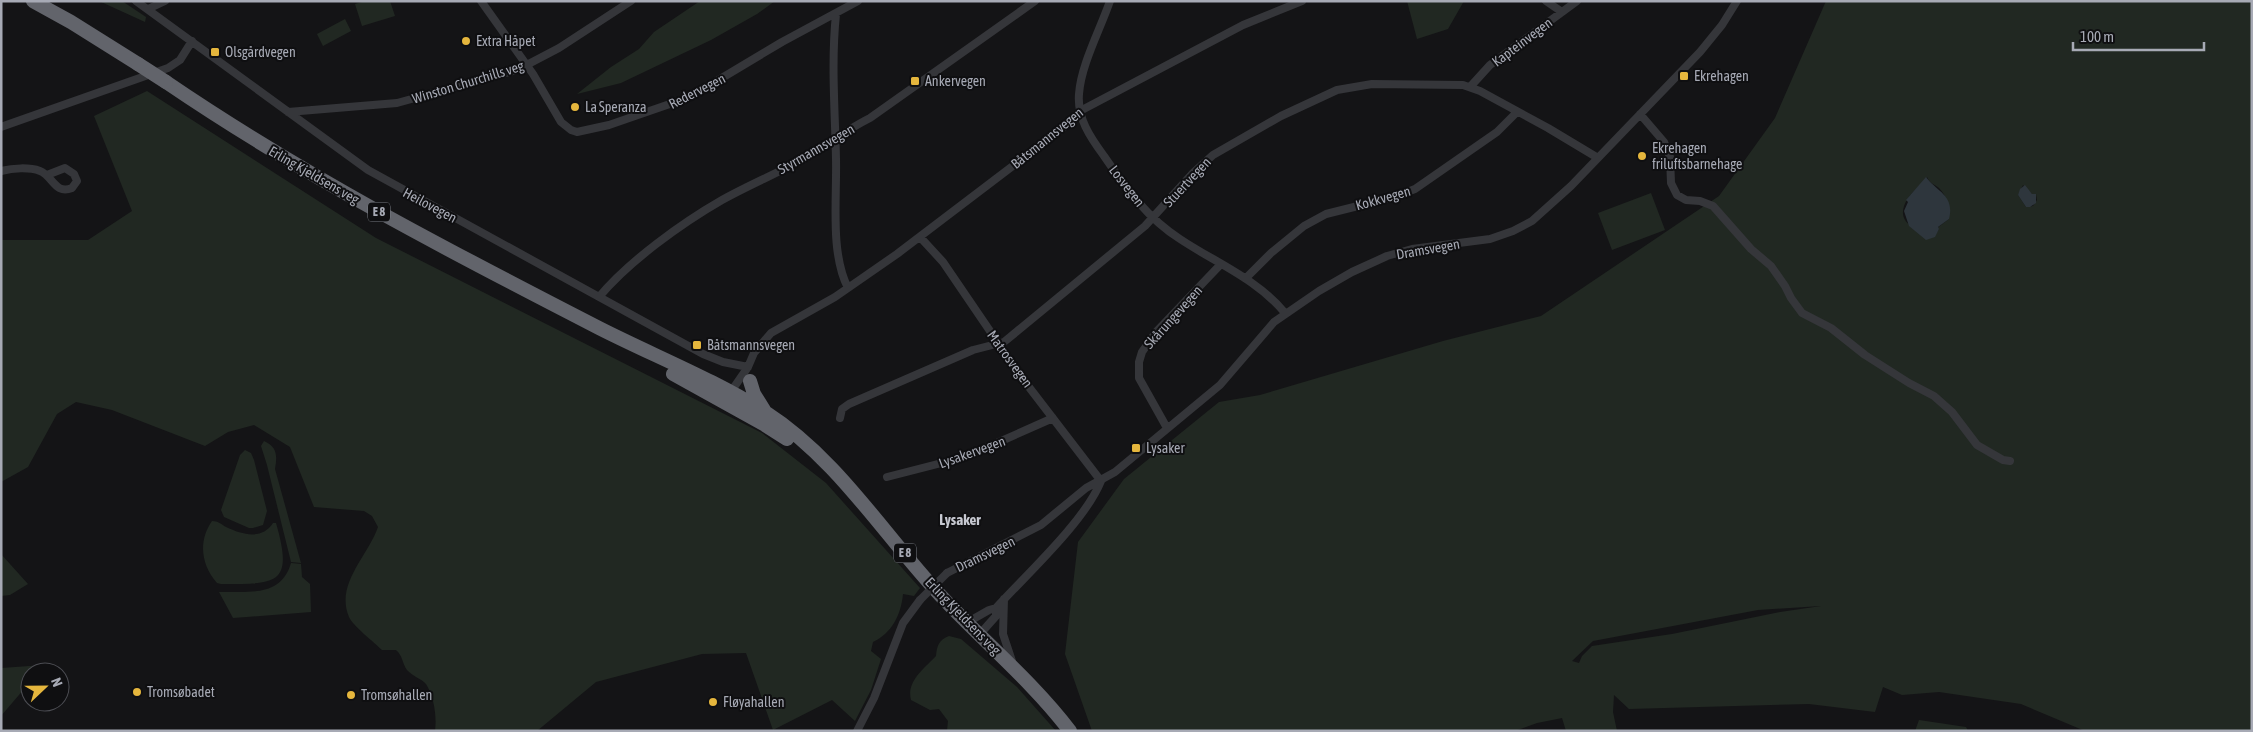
<svg xmlns="http://www.w3.org/2000/svg" width="2253" height="732" font-family="'Asap Condensed',sans-serif">
	<style>
		.green { fill: #212822; fill-rule: evenodd }
		.water { fill: #2e363d }
		.lines { fill: none; stroke-linecap: round; stroke-linejoin: round }
		.street { stroke: #35363a; stroke-width: 8 }
		.highway { stroke: #62646b; stroke-width: 14 }
		.street-bridge { stroke: #35363a; stroke-width: 8 }
		.highway-bridge { stroke: #62646b; stroke-width: 14 }
		.poi-dot { fill: #e5b63d; stroke: #0f0f11; stroke-width: 2 }
		.labels { text-anchor: middle; stroke-width: 4; stroke-linejoin: round; paint-order: stroke }
		.shield { fill: #0f0f11; stroke: #797c84; stroke-width: 1 }
		.shield-label { font-size: 12px; font-weight: bold; fill: #a7aab5 }
		.poi-label { font-size: 14px; fill: #a7aab5; stroke: #0f0f11; text-anchor: start }
		.street-label { font-size: 14px; fill: #a7aab5; stroke: #0f0f11 }
		.neighbourhood-label { font-size: 15px; font-weight: bold; fill: #c7c9d1; stroke: #0f0f11 }
	</style>
	<rect width="100%" height="100%" fill="#141416"/>
	<path class="green" d="M99 1H122L146 17 145 22Z
		M365 1H390L395 16 362 26 355 4Z
		M700 1H775L757 14 711 40 621 83 577 94 611 67 639 49 654 32Z
		M1407 1H1464L1448 29 1417 39Z
		M1826 1H2252V731H2085L2021 704 1939 692 1902 695 1883 687 1875 712 1809 704 1629 709 1614 695 1613 712 1617 731H1566L1562 718 1537 723 1515 731H1092L1065 654 1078 542 1124 479 1219 402 1260 395 1443 341 1541 316 1719 196 1775 118ZM1927 177C1930 184 1934 184 1939 188 1948 197 1948 207 1949 219L1937 228 1939 229 1935 235C1914 230 1893 222 1908 198 1914 190 1922 185 1927 177ZM2023 185 2032 194H2036L2037 200 2033 206 2026 207 2018 195ZM1821 606 1780 612 1672 634 1592 646 1582 656 1579 663 1572 661 1593 641 1758 610Z
		M345 19 351 31 323 46 317 34Z
		M147 91 376 238 762 433 826 483 920 588 914 596 903 594C901 615 892 633 873 642L871 651 881 659 871 690 855 721 832 700 773 730 746 653 702 654 596 682 537 731H435C437 716 434 697 426 684 422 679 412 676 407 670 402 663 403 656 396 650H382C374 642 353 626 349 617 335 584 368 556 378 527L372 516 364 511 314 507 290 447 254 425 228 432 205 446 112 410 76 402 57 414 28 467 1 482V240H88L132 211 94 116Z
		M1651 193 1665 230 1612 250 1598 213Z
		M264 441C278 447 277 457 275 469L301 563 291 562 267 465 261 446Z
		M245 450 251 453 254 460 267 511 263 525 253 528H249L224 517 221 510 240 455Z
		M212 521C218 521 221 524 226 527 243 535 262 540 273 523H276C294 585 277 584 221 584L217 583C201 565 198 541 212 521Z
		M1 554 28 584 10 595 1 596Z
		M291 563 301 564 302 577 310 584 311 612 233 618 219 592C248 591 281 598 291 563Z
		M949 636 961 639 1017 687 1056 731H947L948 721 939 709 930 710 911 700C906 681 925 668 936 656 937 645 939 640 949 636Z
		M44 665 39 672H30V682L1 716V668Z
		M1919 720 1966 727 1968 731H1915Z"/>
	<path class="water" d="M1926 177C1937 192 1955 195 1949 219L1938 227 1939 229 1935 237 1926 240 1909 226 1904 211 1908 202 1906 200Z
		M2025 185 2032 194H2036V203L2030 207H2026L2018 195 2020 189Z"/>
	<g class="lines">
		<path class="street" d="M136 1 368 170 703 354 723 362 748 367
			M481 1 533 74 561 122 571 130 577 132 609 125 690 97 782 42 858 1
			M1110 1C1100 30 1081 65 1079 94 1077 118 1090 137 1104 156 1126 188 1147 218 1180 239 1216 263 1257 279 1285 313
			M1546 1 1562 12
			M148 9 165 1
			M836 14C831 63 835 110 836 159 837 199 830 253 848 288
			M1470 87 1490 65 1577 1
			M288 112 397 103 517 70 559 48 631 1
			M1640 114 1664 142 1670 157 1671 183 1677 195 1686 200 1700 201 1713 206 1751 249 1771 266 1785 286 1791 298 1802 313 1831 328 1865 355 1909 383 1934 396 1952 412 1977 445 2003 460 2010 461
			M1 127 168 68 180 60 192 41
			M1 171C13 168 29 167 40 171 53 176 55 195 72 188L77 181 74 174 65 168 47 175
			M920 237 943 262 1022 378 1101 481
			M1246 278 1271 253 1304 226 1326 214 1394 197 1415 189 1497 132 1517 112
			M599 297C629 261 682 223 722 200 747 186 773 175 798 162 823 148 844 131 870 118L1035 1
			M730 393 748 367 754 353 771 333 835 297 897 254 1064 127 1080 111 1243 25 1302 1
			M840 418 842 409 849 404 973 350 1004 342 1145 226 1193 173 1213 155 1281 116 1337 90 1372 84 1463 85 1480 91 1548 128 1598 158
			M1167 428 1139 378V362L1142 352 1156 332 1221 264
			M887 477 965 457 1053 418
			M947 573 1041 525 1086 488 1115 472 1220 385 1274 322 1319 291 1352 272 1387 256 1412 249 1490 239 1513 231 1532 221 1571 186 1700 52 1722 25 1737 1
			M1004 599 1003 634 1013 664
			M968 622 989 610 996 608C1027 574 1085 521 1101 481
			M980 634 996 616V608
			M857 731 874 698 903 623 920 600"/>
		<path class="highway" d="M33 1 71 22 138 64
			M166 82C304 176 451 252 599 328 654 356 713 379 765 412 838 459 883 534 941 596 983 641 1032 681 1070 731
			M673 374 765 425 787 439
			M750 381 754 394 764 410"/>
		<path class="street-bridge" d="M920 600 947 573"/>
		<path class="highway-bridge" d="M138 64 166 82"/>
	</g>
	<g class="poi-dot">
		<circle cx="466" cy="41" r="5"/>
		<rect x="210" y="47" width="10" height="10" rx="2.5"/>
		<rect x="1679" y="71" width="10" height="10" rx="2.5"/>
		<rect x="910" y="76" width="10" height="10" rx="2.5"/>
		<circle cx="575" cy="107" r="5"/>
		<circle cx="1642" cy="156" r="5"/>
		<rect x="692" y="340" width="10" height="10" rx="2.5"/>
		<rect x="1131" y="443" width="10" height="10" rx="2.5"/>
		<circle cx="137" cy="692" r="5"/>
		<circle cx="351" cy="695" r="5"/>
		<circle cx="713" cy="702" r="5"/>
	</g>
	<g class="labels">
		<g class="shield">
			<rect x="368" y="202.5" width="22" height="19" rx="4"/>
			<rect x="894" y="543.5" width="22" height="19" rx="4"/>
		</g>
		<g class="shield-label">
			<text x="379" y="216">E 8</text>
			<text x="905" y="557">E 8</text>
		</g>
		<g class="poi-label">
			<text x="476" y="46">Extra Håpet</text>
			<text x="225" y="57">Olsgårdvegen</text>
			<text x="1694" y="81">Ekrehagen</text>
			<text x="925" y="86">Ankervegen</text>
			<text x="585" y="112">La Speranza</text>
			<text x="1652" y="153">Ekrehagen<tspan x="1652" dy="16">friluftsbarnehage</tspan></text>
			<text x="707" y="350">Båtsmannsvegen</text>
			<text x="1146" y="453">Lysaker</text>
			<text x="147" y="697">Tromsøbadet</text>
			<text x="361" y="700">Tromsøhallen</text>
			<text x="723" y="707">Fløyahallen</text>
		</g>
		<g class="street-label">
			<text transform="translate(1522 42) rotate(-37)" y="5">Kapteinvegen</text>
			<text transform="translate(468 82) rotate(-17)" y="5">Winston Churchills veg</text>
			<text transform="translate(697 91) rotate(-27)" y="5">Redervegen</text>
			<text transform="translate(1047 138) rotate(-39)" y="5">Båtsmannsvegen</text>
			<text transform="translate(816 149) rotate(-30)" y="5">Styrmannsvegen</text>
			<text transform="translate(314 175) rotate(30)" y="5">Erling Kjeldsens veg</text>
			<text transform="translate(1187 182) rotate(-47)" y="5">Stuertvegen</text>
			<text transform="translate(1127 186) rotate(52)" y="5">Losvegen</text>
			<text transform="translate(1383 198) rotate(-16)" y="5">Kokkvegen</text>
			<text transform="translate(430 205) rotate(28)" y="5">Heilovegen</text>
			<text transform="translate(1428 249) rotate(-10)" y="5">Dramsvegen</text>
			<text transform="translate(1173 317) rotate(-48)" y="5">Skårungevegen</text>
			<text transform="translate(1010 359) rotate(54)" y="5">Matrosvegen</text>
			<text transform="translate(972 452) rotate(-20)" y="5">Lysakervegen</text>
			<text transform="translate(985 554) rotate(-26)" y="5">Dramsvegen</text>
			<text transform="translate(963 616) rotate(46)" y="5">Erling Kjeldsens veg</text>
		</g>
		<g class="neighbourhood-label">
			<text x="960" y="525">Lysaker</text>
		</g>
	</g>
	<rect width="2253" height="732" fill="none" stroke="#a7aab5" stroke-width="5"/>
	<g transform="translate(45 687) rotate(68)"><circle r="24" fill="#0f0f11" stroke="#4c4d53"/>
	<path d="M0-4L9 19L0 12L-9 19Z" fill="#e5b63d"/>
	<text y="-8" font-size="14" font-weight="bold" text-anchor="middle" fill="#a7aab5">N</text>
	</g>
	<path d="M2073 42v8h131v-8" fill="none" stroke="#a7aab5" stroke-width="2.5"/>
	<text x="2080" y="42" font-size="15" fill="#a7aab5" stroke="#0f0f11" stroke-width="4" paint-order="stroke">100 m</text>
</svg>
